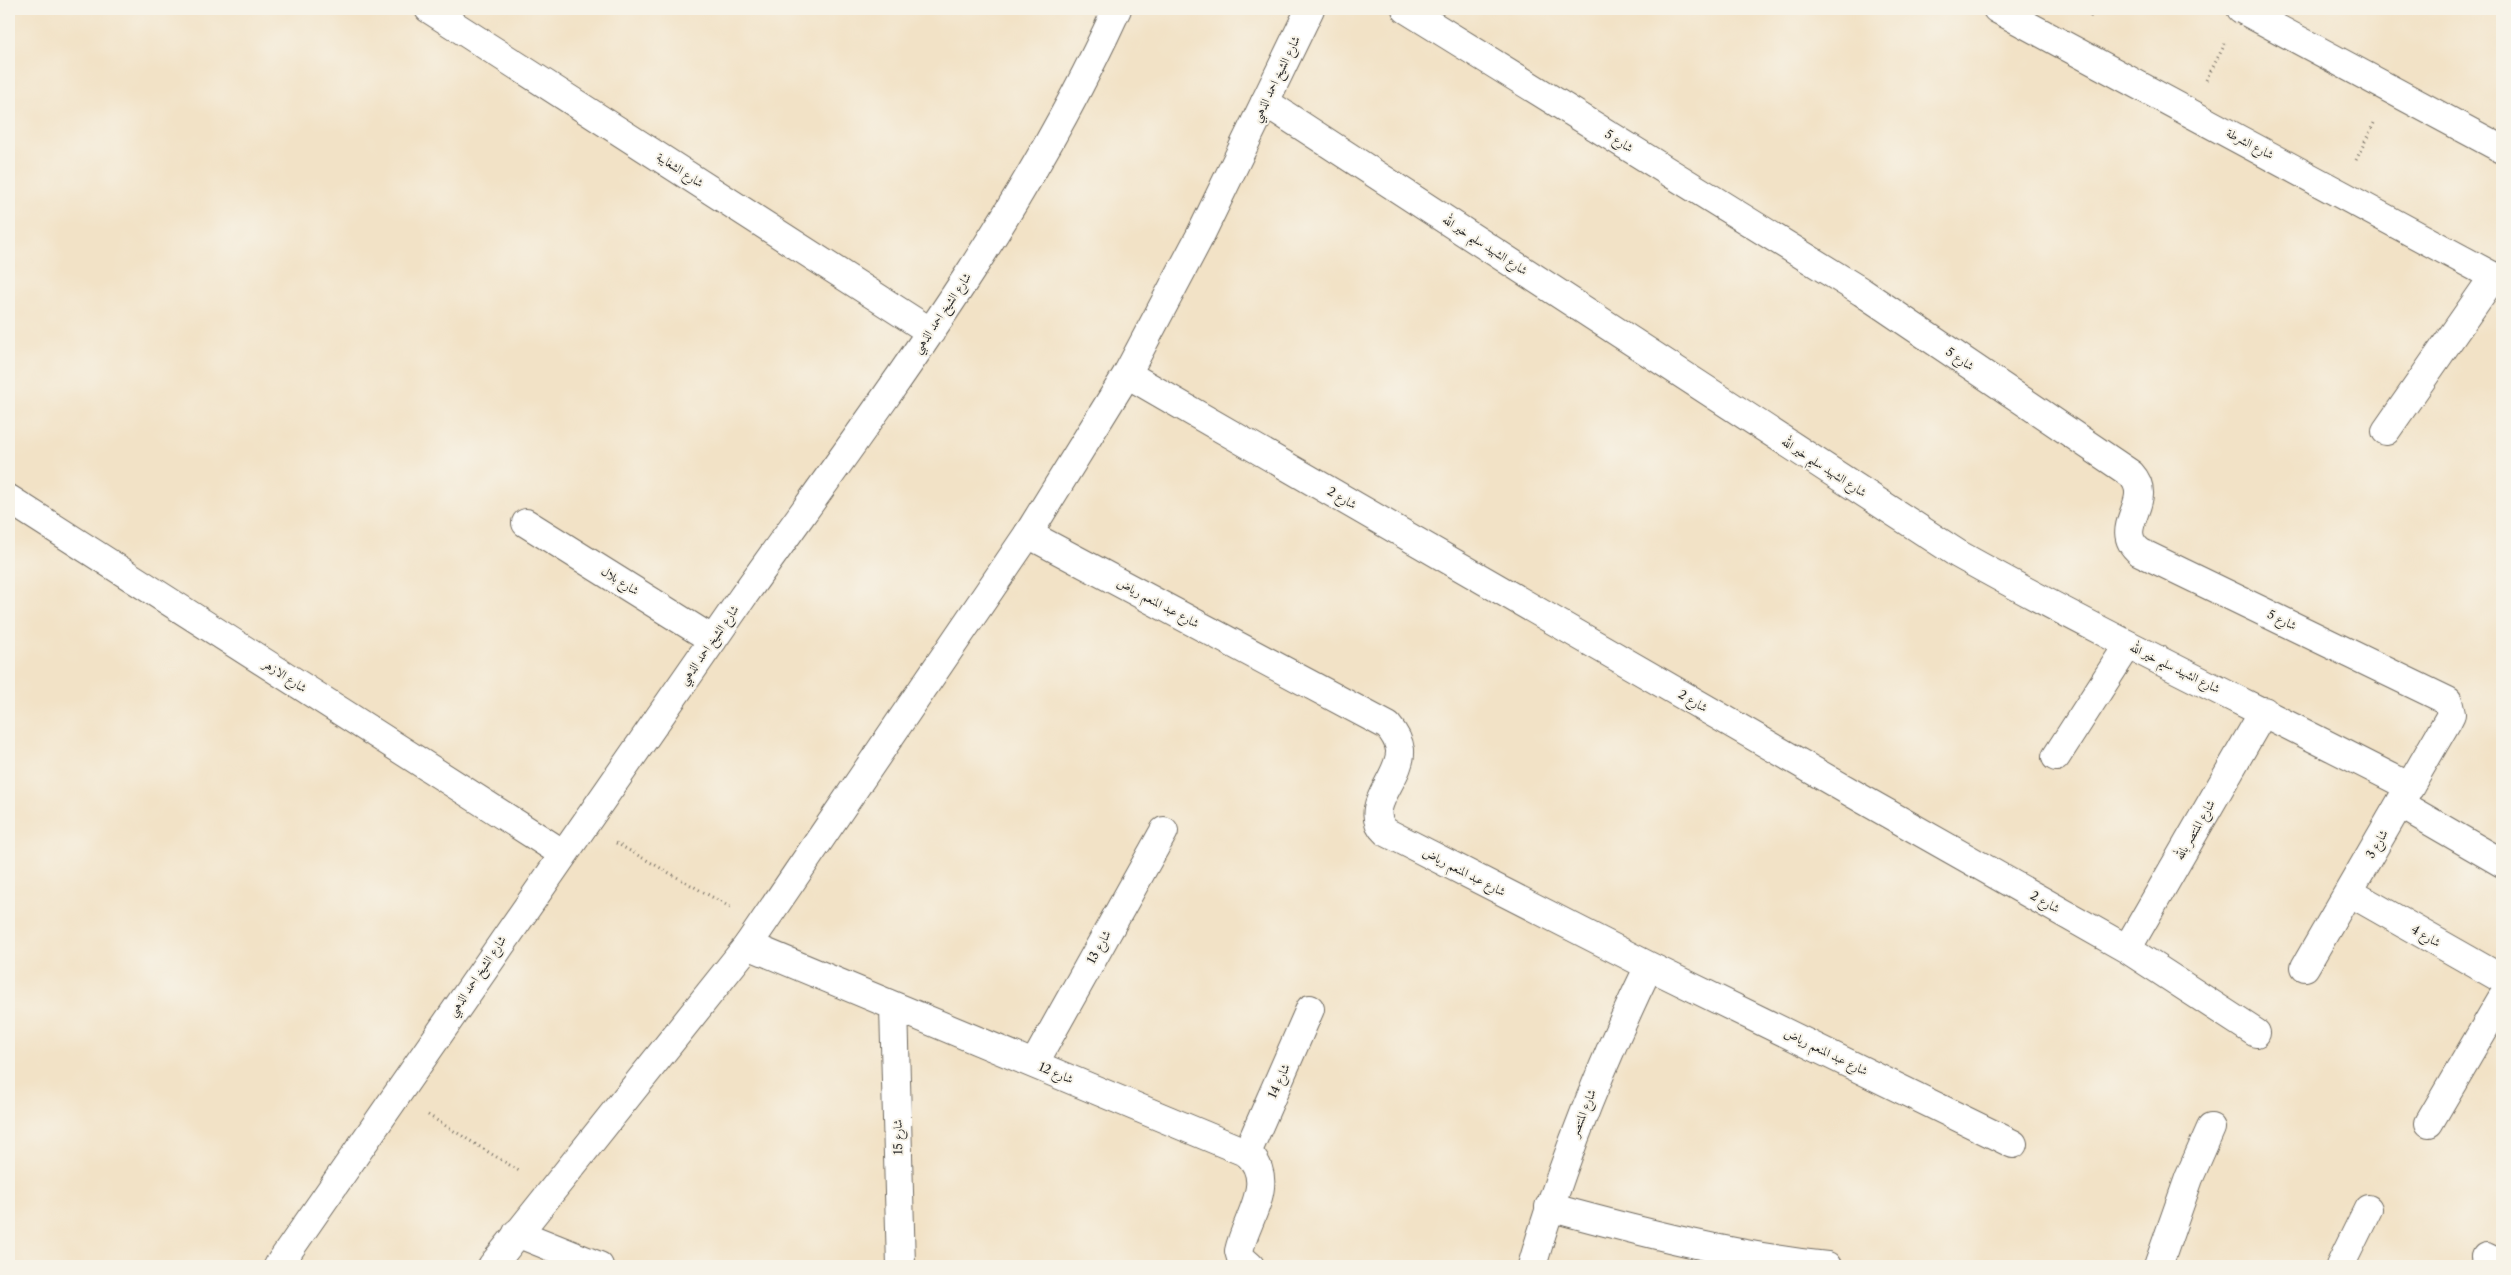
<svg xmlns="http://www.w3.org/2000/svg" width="2511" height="1275" font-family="'Libre Caslon Text',Amiri,serif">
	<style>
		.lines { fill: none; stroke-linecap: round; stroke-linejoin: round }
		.minor-casing { stroke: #716b61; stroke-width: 30 }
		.tertiary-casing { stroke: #716b61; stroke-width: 30 }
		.path { stroke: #716b61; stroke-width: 3; stroke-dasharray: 1 4; stroke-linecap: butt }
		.minor { stroke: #fff; stroke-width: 28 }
		.tertiary { stroke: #fff; stroke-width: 28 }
		.labels { text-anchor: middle; stroke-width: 4; stroke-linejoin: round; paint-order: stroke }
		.street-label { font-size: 12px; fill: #2b2b2b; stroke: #f7f3e8 }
	</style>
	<rect width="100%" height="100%" fill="#f7f3e8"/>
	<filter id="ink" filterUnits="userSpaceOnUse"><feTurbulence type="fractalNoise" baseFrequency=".02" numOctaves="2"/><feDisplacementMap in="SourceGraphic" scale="10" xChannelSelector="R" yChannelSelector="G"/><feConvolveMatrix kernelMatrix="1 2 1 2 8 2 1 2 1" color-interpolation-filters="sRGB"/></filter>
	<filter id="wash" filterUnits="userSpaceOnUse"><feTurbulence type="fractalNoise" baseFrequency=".0096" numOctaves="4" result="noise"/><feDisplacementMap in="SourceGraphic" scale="20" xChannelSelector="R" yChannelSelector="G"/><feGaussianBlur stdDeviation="1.12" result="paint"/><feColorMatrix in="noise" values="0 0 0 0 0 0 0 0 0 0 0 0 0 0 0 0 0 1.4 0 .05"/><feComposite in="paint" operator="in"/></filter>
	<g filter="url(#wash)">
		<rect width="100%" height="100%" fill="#f2e2c6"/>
	</g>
	<g filter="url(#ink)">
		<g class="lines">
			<defs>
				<path id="minor" d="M429 9 931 332
					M1406 9 1862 292 2131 474C2157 502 2109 527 2140 552L2448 701 2451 714 2448 720 2305 967
					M1265 102 1958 554C2106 637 2259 709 2410 787
					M1127 374 1864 800 2127 949 2256 1033
					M2386 431 2494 276
					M9 499 562 853
					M526 523 713 640
					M1028 534 1388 726C1394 733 1399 741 1400 750 1402 778 1360 808 1386 832L1649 966 2013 1144
					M2056 757 2128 645
					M2400 804 2502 863
					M2349 892 2502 979
					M748 945 1247 1153C1278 1181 1246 1218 1239 1251L1241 1258 1250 1266
					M2127 949 2264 711
					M894 1007 901 1266
					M1034 1064 1164 831
					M2429 1123 2502 998
					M1247 1153 1310 1009
					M1549 1207C1641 1232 1733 1256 1827 1266
					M517 1233 599 1266
					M2486 1257 2502 1265
					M278 1266C432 1043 586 820 742 598 877 408 1020 222 1117 9
					M1532 1266C1562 1162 1602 1063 1649 966
					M2158 1266 2189 1178 2211 1128
					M2340 1266 2368 1209"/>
				<path id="tertiary" d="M1997 9 2502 281
					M2241 9 2502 149
					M492 1266 748 945 1028 534 1127 374 1200 236 1310 9"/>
			</defs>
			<use href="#minor" class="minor-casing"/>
			<use href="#tertiary" class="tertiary-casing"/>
			<path class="path" d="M2090 17 2095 9
				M2206 80 2225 44
				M2356 160 2374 123
				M616 843 730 907
				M428 1115 521 1172"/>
			<use href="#minor" class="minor"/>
			<use href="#tertiary" class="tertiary"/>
		</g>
	</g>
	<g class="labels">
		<g class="street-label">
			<text transform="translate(1276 79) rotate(-64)" y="4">شارع الشيخ احمد الذهبي</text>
			<text transform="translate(1619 141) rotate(32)" y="4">شارع 5</text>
			<text transform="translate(2250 144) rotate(28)" y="4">شارع الشرطة</text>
			<text transform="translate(680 170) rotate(33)" y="4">شارع الشغايبة</text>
			<text transform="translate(1485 245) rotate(33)" y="4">شارع الشهيد سليم خير الله</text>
			<text transform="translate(942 313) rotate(-56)" y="4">شارع الشيخ احمد الذهبي</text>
			<text transform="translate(1960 359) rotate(34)" y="4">شارع 5</text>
			<text transform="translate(1824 467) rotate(33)" y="4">شارع الشهيد سليم خير الله</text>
			<text transform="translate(1342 498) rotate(30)" y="4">شارع 2</text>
			<text transform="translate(620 581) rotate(32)" y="4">شارع بلال</text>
			<text transform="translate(1158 603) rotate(28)" y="4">شارع عبد المنعم رياض</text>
			<text transform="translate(2282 620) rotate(26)" y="4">شارع 5</text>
			<text transform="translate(709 645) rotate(-55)" y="4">شارع الشيخ احمد الذهبي</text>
			<text transform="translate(2175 668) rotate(26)" y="4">شارع الشهيد سليم خير الله</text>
			<text transform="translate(285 676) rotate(33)" y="4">شارع الازهر</text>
			<text transform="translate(1693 701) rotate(30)" y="4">شارع 2</text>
			<text transform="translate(2195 830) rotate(-60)" y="4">شارع المنتصر بالله</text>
			<text transform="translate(2377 844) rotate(-60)" y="4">شارع 3</text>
			<text transform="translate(1464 872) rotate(27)" y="4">شارع عبد المنعم رياض</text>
			<text transform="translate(2045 902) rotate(29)" y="4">شارع 2</text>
			<text transform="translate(2426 936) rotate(30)" y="4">شارع 4</text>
			<text transform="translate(1099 947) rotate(-61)" y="4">شارع 13</text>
			<text transform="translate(477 976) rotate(-56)" y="4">شارع الشيخ احمد الذهبي</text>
			<text transform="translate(1826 1052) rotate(26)" y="4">شارع عبد المنعم رياض</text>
			<text transform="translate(1056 1073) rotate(23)" y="4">شارع 12</text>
			<text transform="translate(1279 1081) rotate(-66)" y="4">شارع 14</text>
			<text transform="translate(1583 1113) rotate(-68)" y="4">شارع المنتصر</text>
			<text transform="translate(898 1137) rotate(-91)" y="4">شارع 15</text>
		</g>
	</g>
	<rect width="2511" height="1275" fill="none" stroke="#f7f3e8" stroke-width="30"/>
</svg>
